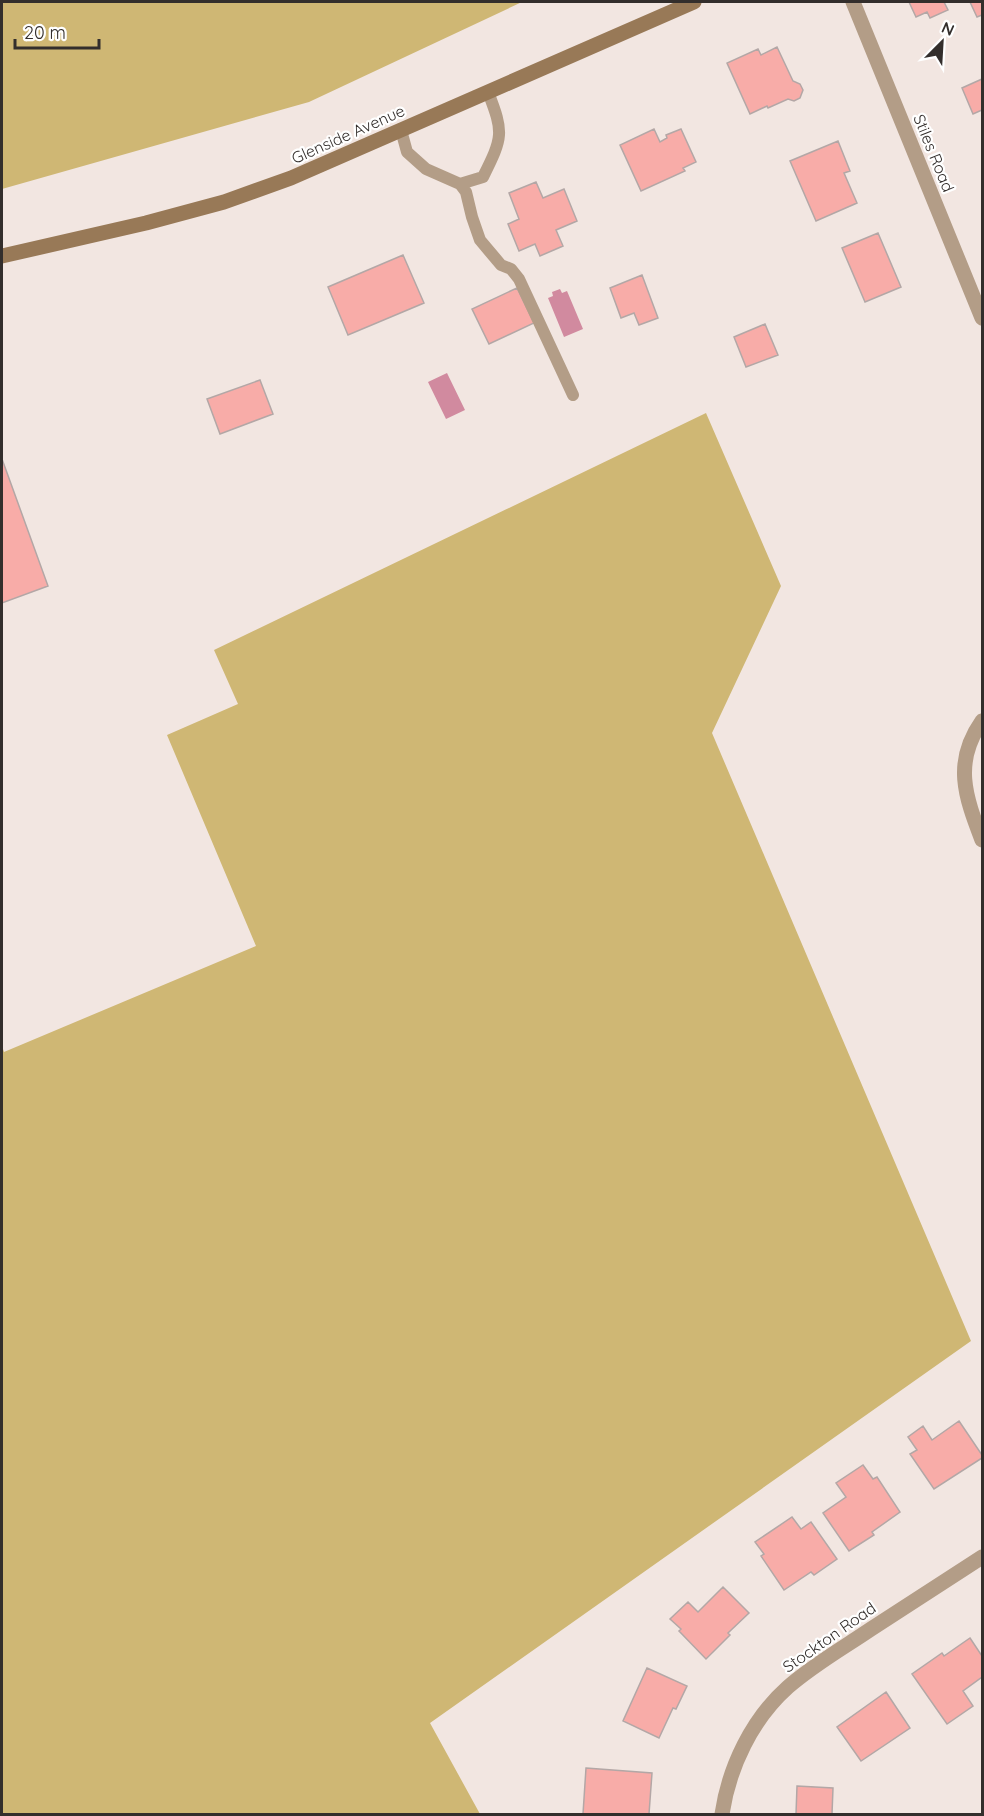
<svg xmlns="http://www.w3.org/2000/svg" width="984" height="1816" font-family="Quicksand,sans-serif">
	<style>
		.forest { fill: #cfb774 }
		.water { fill: #d18a9f }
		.building { fill: #f8aca8; stroke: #b3a7a6; stroke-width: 1.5 }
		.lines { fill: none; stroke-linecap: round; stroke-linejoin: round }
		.lane { stroke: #b39d87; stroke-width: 12 }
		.street { stroke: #b39d87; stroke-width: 15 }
		.secondary { stroke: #987957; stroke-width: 15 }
		.labels { text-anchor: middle; stroke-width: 4.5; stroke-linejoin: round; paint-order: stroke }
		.street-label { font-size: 16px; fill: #332e2c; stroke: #fff }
	</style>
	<rect width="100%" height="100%" fill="#f2e6e1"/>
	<path class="forest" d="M2 2H522L309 102 2 189Z
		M706 413 781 586 712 733 971 1341 430 1723 480 1814H2V1046L4 1052 256 946 167 735 238 704 214 650Z"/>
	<path class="water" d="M560 289 562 293 567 291 583 329 564 337 548 298 553 296 552 292Z
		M447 373 465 410 446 419 428 382Z"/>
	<path class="building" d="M909 2H944L948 10 930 18 927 12 916 17Z
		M970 2H982V15L977 17Z
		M777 47 793 81 800 84 803 90 800 98 794 101 788 99 768 108 767 106 750 114 727 63 758 49 761 55Z
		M982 79V110L973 114 962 88Z
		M654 129 660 142 667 138 666 135 681 129 696 162 683 168 685 171 641 191 620 145Z
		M838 141 850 171 844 173 857 203 816 221 790 161Z
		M536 182 543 198 564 189 577 221 556 230 563 246 540 256 535 244 519 251 508 224 519 219 509 193Z
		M878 233 901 287 865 302 842 248Z
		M403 255 424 303 348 335 328 287Z
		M642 275 658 318 639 325 634 313 621 318 610 288Z
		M517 288 534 323 489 344 472 309Z
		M765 324 778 355 746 367 734 337Z
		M260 380 273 414 220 434 207 399Z
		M2 459 48 586 2 603Z
		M959 1421 982 1455V1458L934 1489 910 1454 917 1450 908 1437 923 1426 932 1440Z
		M863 1465 873 1479 877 1477 900 1512 872 1532 874 1535 849 1551 823 1513 846 1497 836 1483Z
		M792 1517 801 1529 811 1522 837 1559 814 1575 811 1572 784 1590 761 1556 764 1554 755 1542Z
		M723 1587 749 1613 728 1633 730 1635 706 1659 679 1631 681 1629 670 1619 688 1602 698 1612Z
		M970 1638 982 1656V1677L963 1691 973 1706 947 1724 912 1674 942 1653 944 1656Z
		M647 1668 687 1686 676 1709 673 1708 659 1738 623 1721Z
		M886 1692 910 1728 861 1761 837 1727Z
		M586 1768 652 1773 649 1814H583Z
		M797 1786 833 1788 832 1814H793H796Z"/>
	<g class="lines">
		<path class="lane" d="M401 130 407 152 426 169 460 184 466 192 472 217 480 240 501 265 511 269 519 279 573 395
			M460 184 483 177C503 137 504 133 488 92"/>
		<path class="street" d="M853 2 982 318
			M982 721C953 762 965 796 982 840
			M722 1814C729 1767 752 1719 788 1687 813 1665 843 1648 871 1629 908 1605 945 1581 982 1557"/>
		<path class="secondary" d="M2 256 146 223 224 202 291 178 694 2"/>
	</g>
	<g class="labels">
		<g class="street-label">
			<text transform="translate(348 134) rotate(-24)" y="6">Glenside Avenue</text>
			<text transform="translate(934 153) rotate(68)" y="6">Stiles Road</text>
			<text transform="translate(829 1637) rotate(-35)" y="6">Stockton Road</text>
		</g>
	</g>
	<rect width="984" height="1816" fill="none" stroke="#332e2c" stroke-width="6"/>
	<g transform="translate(942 42) rotate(24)" stroke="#ffffff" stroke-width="4.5" paint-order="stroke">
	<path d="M0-4.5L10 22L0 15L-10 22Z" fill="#332e2c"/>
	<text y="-9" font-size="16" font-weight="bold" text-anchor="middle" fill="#332e2c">N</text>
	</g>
	<path d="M15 39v9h84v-9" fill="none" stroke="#332e2c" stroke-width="3"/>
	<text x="24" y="39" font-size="18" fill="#332e2c" stroke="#ffffff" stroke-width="4.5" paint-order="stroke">20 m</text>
</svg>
